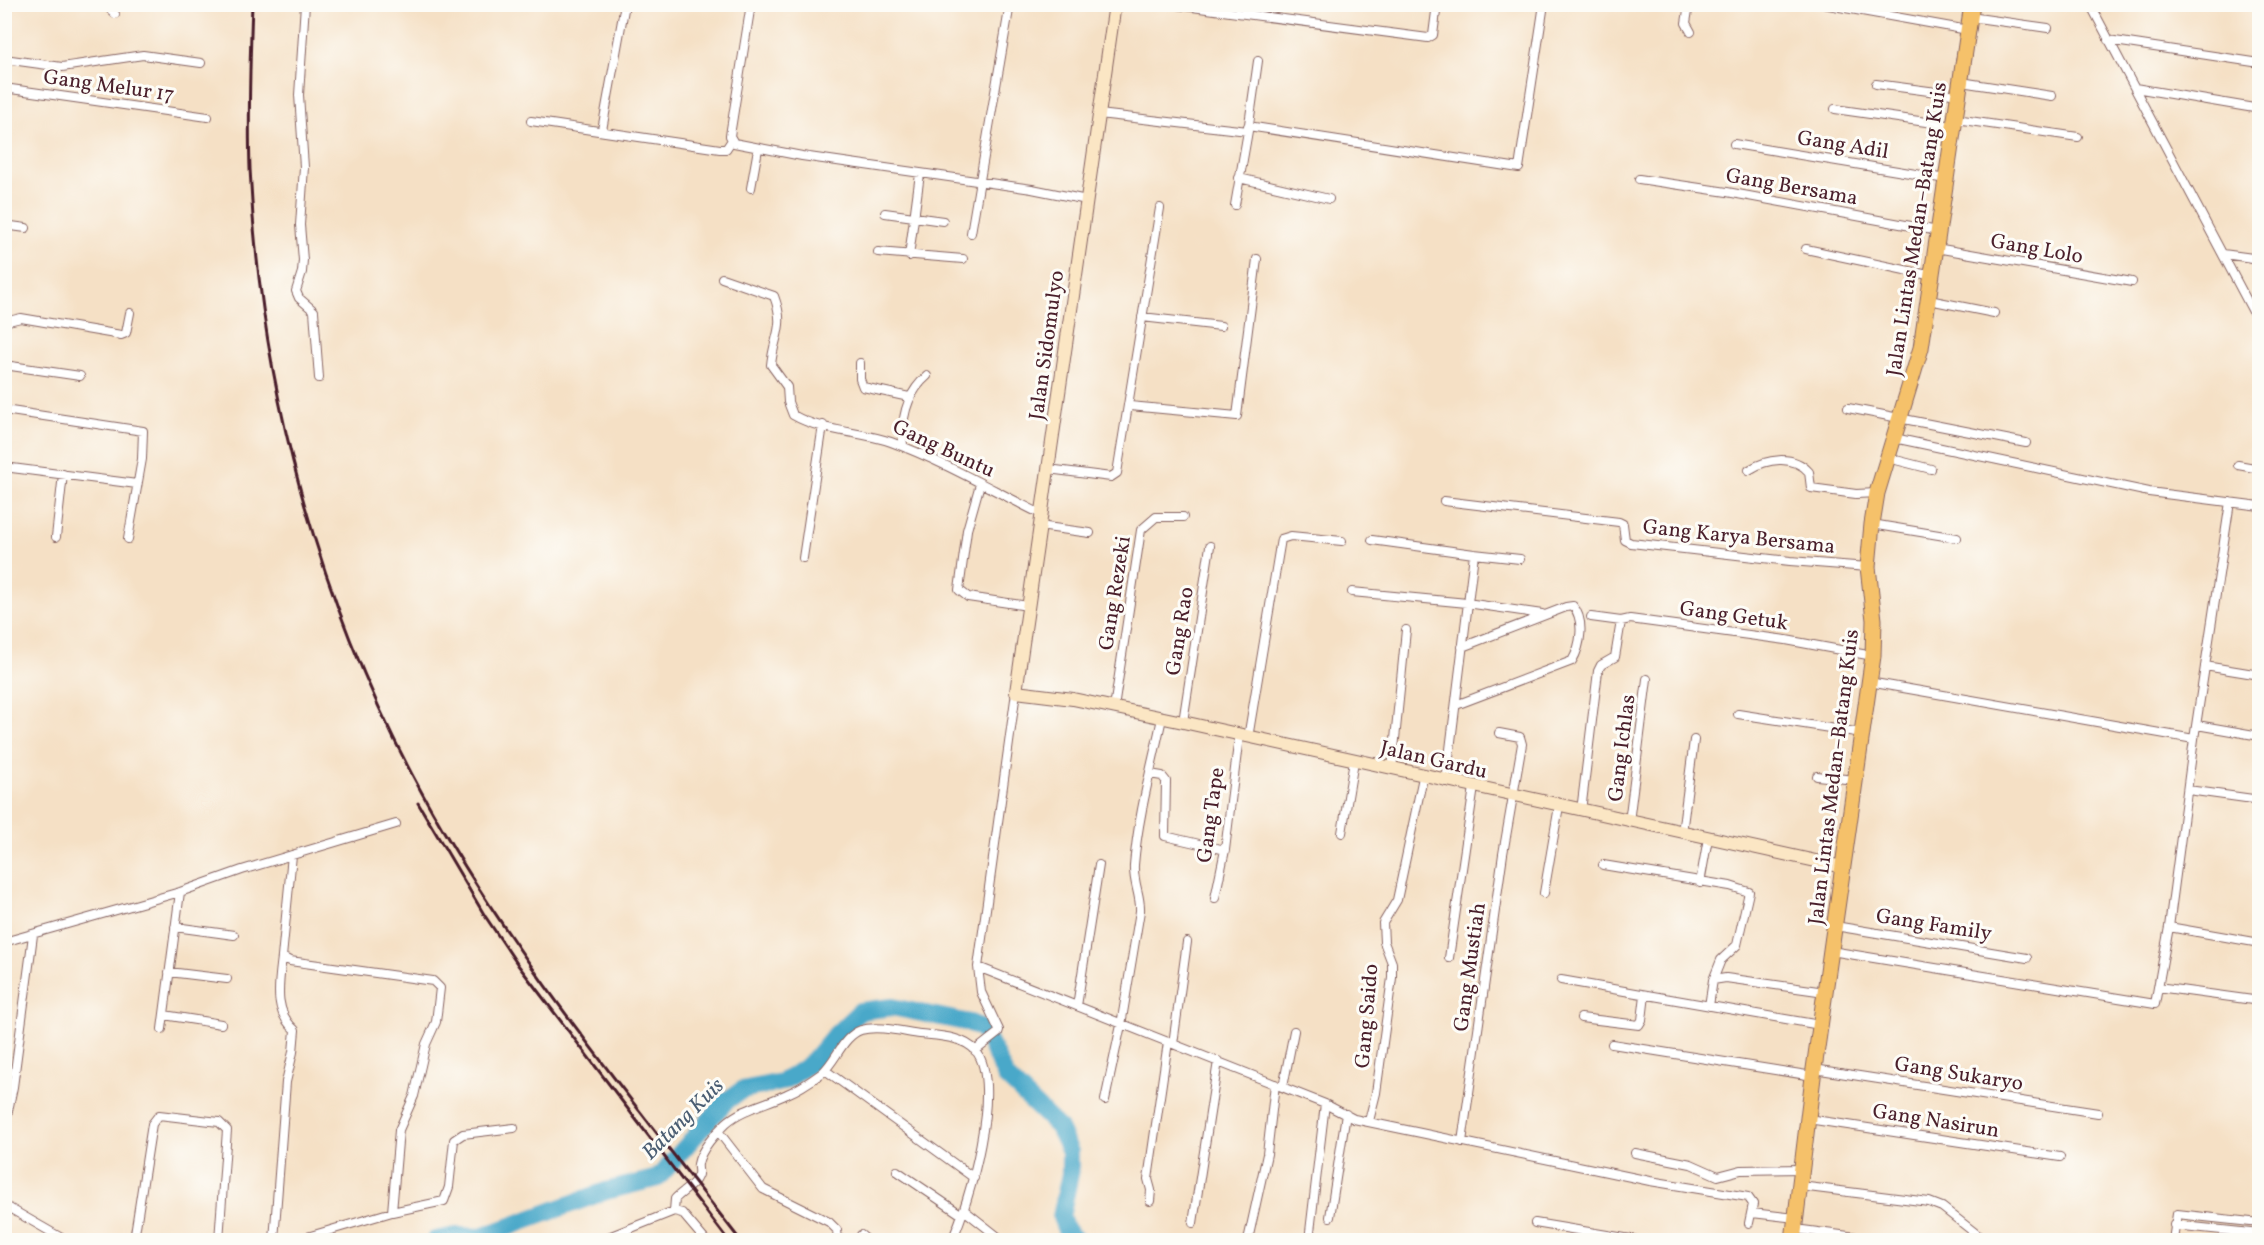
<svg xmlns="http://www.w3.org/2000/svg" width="2264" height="1245" font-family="Vollkorn,serif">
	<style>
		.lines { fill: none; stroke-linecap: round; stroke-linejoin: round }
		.river { stroke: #4aa8c9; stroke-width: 18 }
		.street-casing { stroke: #866361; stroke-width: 10 }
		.secondary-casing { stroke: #866361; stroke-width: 14 }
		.highway-casing { stroke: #866361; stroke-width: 17 }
		.street { stroke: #fff; stroke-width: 8 }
		.secondary { stroke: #fbe6c4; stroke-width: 12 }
		.highway { stroke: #f5c16b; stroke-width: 15 }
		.rail { stroke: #4a1f2b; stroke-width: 3 }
		.labels { text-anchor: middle; stroke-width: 6; stroke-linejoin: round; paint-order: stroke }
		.street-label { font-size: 21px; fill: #4a1f2b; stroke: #fdfcf7 }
		.water-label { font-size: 22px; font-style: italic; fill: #4a5d72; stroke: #fdfcf7 }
	</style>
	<rect width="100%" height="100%" fill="#fdfcf7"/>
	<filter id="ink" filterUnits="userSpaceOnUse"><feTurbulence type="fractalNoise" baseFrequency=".0167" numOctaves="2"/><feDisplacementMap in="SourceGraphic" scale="12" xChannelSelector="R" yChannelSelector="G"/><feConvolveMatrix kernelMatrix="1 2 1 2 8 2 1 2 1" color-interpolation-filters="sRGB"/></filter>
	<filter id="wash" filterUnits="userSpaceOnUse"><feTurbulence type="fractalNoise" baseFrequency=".008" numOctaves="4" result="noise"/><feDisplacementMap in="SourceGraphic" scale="24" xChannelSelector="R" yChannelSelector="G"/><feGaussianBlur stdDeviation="1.35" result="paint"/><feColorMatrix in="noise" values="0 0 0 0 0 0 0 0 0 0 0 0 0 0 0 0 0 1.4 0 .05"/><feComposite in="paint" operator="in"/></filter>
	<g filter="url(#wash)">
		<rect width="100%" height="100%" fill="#f5e0c5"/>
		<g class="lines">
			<path class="river" d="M435 1240 456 1236 481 1237 606 1191 658 1178 726 1101 742 1090 781 1082 794 1075 811 1063 832 1038 860 1011 892 1007 970 1023 983 1029 1006 1077 1058 1127 1070 1152V1174L1061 1217 1066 1230 1076 1240"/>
		</g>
	</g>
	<g filter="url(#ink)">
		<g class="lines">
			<defs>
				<path id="street" d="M93 4 108 7 115 14
					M305 4 299 95 304 167 300 225 303 260 302 272 296 291 299 298 314 311 319 378
					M751 4 731 129 730 136 734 143 802 156 1032 189 1087 200
					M1169 4 1428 38 1433 35 1437 4
					M1689 4 1686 23 1691 32
					M1823 4 1968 30
					M2090 4 2260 325
					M1970 17 2048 28
					M2108 40 2260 63
					M4 59 62 67 143 55 201 63
					M1961 82 2052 96
					M1876 84 1959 95
					M4 88 208 117
					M2135 88 2260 109
					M1835 109 1954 126
					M1099 114 1248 131 1235 205
					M1956 119 2078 137
					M531 121 720 149H726L732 140
					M1248 126 1519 168 1544 4
					M602 130 625 4
					M1248 131 1258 61
					M1734 144 1946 179
					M1239 178 1329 199
					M1639 179 1727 192 1938 231
					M751 188 758 149
					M885 213 943 221
					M4 225 26 228
					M971 233 1010 4
					M1936 248 2132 282
					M1806 249 1933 276
					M878 252 963 259
					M2223 254 2260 259
					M909 256 920 174
					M722 278 774 296C786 328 774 334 771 365L787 387 788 402 793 415C822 432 860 431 891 442 943 461 992 490 1041 514
					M1929 300 1994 313
					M1142 317 1221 326
					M4 322 21 318 121 335 126 333 130 313
					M860 363V379L863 387 909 397
					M4 365 80 376
					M1130 406 1237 416 1257 259
					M1848 408 2026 443
					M4 410 143 431 142 459 128 539
					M1894 438 2149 492 2260 506
					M903 446C901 419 906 394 927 376
					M1888 458 1931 469
					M2238 465 2260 469
					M4 467 137 484
					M1048 469 1111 477 1117 473 1160 208
					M1749 470C1766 459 1793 454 1809 472L1811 488 1856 494 1877 493
					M980 484 967 530 959 590 968 597 1028 606
					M1444 501 1619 522 1623 524 1625 540 1631 543 1790 561 1868 567
					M1872 524 1957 538
					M1039 526 1090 533
					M56 537 63 474
					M1372 540 1474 554
					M803 558 823 425
					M1352 592 1467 603 1542 614
					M1591 617 1621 621 1630 619 1786 640 1873 656
					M2205 666 2260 675
					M1869 682 2194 739
					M1456 705 1572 661C1581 646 1585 620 1573 606L1566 607 1462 647
					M1114 708 1141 530 1156 517H1183
					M1738 714 1862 733
					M1183 722 1210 546
					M2197 725 2260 736
					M1248 738 1281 539 1291 536 1342 541
					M1392 769 1406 630
					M1150 774 1162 776 1166 781 1165 836 1225 850
					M1817 776 1855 780
					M1446 782 1474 554 1520 559
					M2188 790 2260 800
					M1581 811 1598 671 1601 665 1615 657 1621 621
					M1629 822 1647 679
					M1342 833 1354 761
					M1682 833 1694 740
					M292 855 282 957 290 961 433 981 440 988 436 1022 426 1044 414 1096 399 1130 392 1212
					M1603 865 1730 886 1749 892 1737 945 1721 960 1713 980 1709 1006
					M1700 883 1708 838
					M1544 893 1559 806
					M1215 898 1225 850 1239 736
					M1835 926 2027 958
					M175 927 234 935
					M2169 927 2260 943
					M4 942 180 892 242 870 396 824
					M1831 951 2155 1004 2169 927 2194 739 2230 502
					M1449 958 1474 787
					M978 967 1325 1104 1354 1119 1650 1181 1748 1197 1753 1204 1749 1223
					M169 972 227 979
					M1561 980 1820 1025
					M1713 980 1726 978 1825 992
					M2158 987 2260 1001
					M1077 1006 1099 865
					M164 1015 221 1024
					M1581 1018 1639 1025 1642 1020 1645 995
					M162 1029 180 892
					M1173 1044 1187 942
					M1612 1044 1813 1076
					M975 1051 998 1033 999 1030 981 992 978 967 1016 692
					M1814 1069 2098 1113
					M825 1070 974 1178
					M1283 1087 1294 1031
					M1105 1100 1121 1025 1140 911C1141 896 1133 883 1134 865 1138 816 1152 766 1162 718
					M1808 1119 2060 1157
					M1369 1121 1376 1093 1392 978V963L1384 942 1383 923 1397 900 1423 777
					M4 1130 13 1087 33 935
					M718 1131 763 1189 829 1222 837 1230 838 1240
					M1462 1142 1503 854 1522 744 1520 737 1499 733
					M1635 1153 1691 1164 1718 1176 1741 1170 1802 1169
					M897 1171 962 1215
					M1800 1186 1929 1202 1942 1207 1984 1240
					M1150 1201 1151 1190 1148 1179 1168 1042
					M4 1205 65 1240
					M964 1210 1002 1240
					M674 1211 675 1199C682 1191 693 1187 697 1177 700 1172 697 1169 698 1164 700 1151 716 1132 726 1123 743 1108 767 1104 787 1094 800 1089 811 1081 822 1073 836 1061 843 1036 861 1030 878 1025 904 1032 920 1034 938 1036 963 1036 976 1051 1003 1085 969 1204 952 1240
					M1752 1213 1796 1218
					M1330 1217 1346 1114
					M1193 1223 1218 1061
					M1535 1223 1637 1240
					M2174 1225 2260 1234
					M1795 1229 1879 1240
					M861 1235 867 1240
					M134 1240 152 1124 159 1115 219 1122 227 1130 219 1240
					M274 1240 286 1082 293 1052 295 1030C273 1011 279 984 282 957
					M297 1240 392 1212 444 1201 449 1187 454 1140 463 1134 514 1128
					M601 1240 674 1211 682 1213 705 1240
					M1248 1240 1267 1154 1275 1084
					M1309 1240 1325 1104
					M2173 1240 2177 1214 2260 1223"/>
				<path id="secondary" d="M1115 4 1016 692 1073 699 1183 722 1843 867"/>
				<path id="highway" d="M1793 1240 1814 1069 1873 656 1874 620 1868 567 1872 524 1877 493 1921 348 1972 4"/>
			</defs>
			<use href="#street" class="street-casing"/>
			<use href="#secondary" class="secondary-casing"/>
			<use href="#highway" class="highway-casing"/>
			<use href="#street" class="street"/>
			<use href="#secondary" class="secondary"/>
			<use href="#highway" class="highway"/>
			<path class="rail" d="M252 4C250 59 248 114 250 169 260 386 318 603 422 793 510 954 629 1096 740 1240
				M418 803 485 916 518 965 728 1240"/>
		</g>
	</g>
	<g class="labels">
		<g class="street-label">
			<text transform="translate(109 85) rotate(8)" y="7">Gang Melur 17</text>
			<text transform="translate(1843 144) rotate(9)" y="7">Gang Adil</text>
			<text transform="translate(1792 186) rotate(10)" y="7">Gang Bersama</text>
			<text transform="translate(1916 229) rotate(-81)" y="7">Jalan Lintas Medan–Batang Kuis</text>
			<text transform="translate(2037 248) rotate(10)" y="7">Gang Lolo</text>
			<text transform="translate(1046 345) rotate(-82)" y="7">Jalan Sidomulyo</text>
			<text transform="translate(944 448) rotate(25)" y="7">Gang Buntu</text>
			<text transform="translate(1739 536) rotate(6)" y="7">Gang Karya Bersama</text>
			<text transform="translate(1114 593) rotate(-81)" y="7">Gang Rezeki</text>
			<text transform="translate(1734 615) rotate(8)" y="7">Gang Getuk</text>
			<text transform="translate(1179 631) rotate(-81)" y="7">Gang Rao</text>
			<text transform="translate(1621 748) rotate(-83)" y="7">Gang Ichlas</text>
			<text transform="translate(1434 759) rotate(13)" y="7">Jalan Gardu</text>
			<text transform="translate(1833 777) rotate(-83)" y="7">Jalan Lintas Medan–Batang Kuis</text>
			<text transform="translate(1210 815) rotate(-82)" y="7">Gang Tape</text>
			<text transform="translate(1934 924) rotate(9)" y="7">Gang Family</text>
			<text transform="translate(1469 967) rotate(-82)" y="7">Gang Mustiah</text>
			<text transform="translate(1366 1016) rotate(-85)" y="7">Gang Saido</text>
			<text transform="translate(1959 1073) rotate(9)" y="7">Gang Sukaryo</text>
			<text transform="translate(1936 1120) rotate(9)" y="7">Gang Nasirun</text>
		</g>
		<g class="water-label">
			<text transform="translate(682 1118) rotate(-45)" y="8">Batang Kuis</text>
		</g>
	</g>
	<rect width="2264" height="1245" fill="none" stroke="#fdfcf7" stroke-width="24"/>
</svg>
